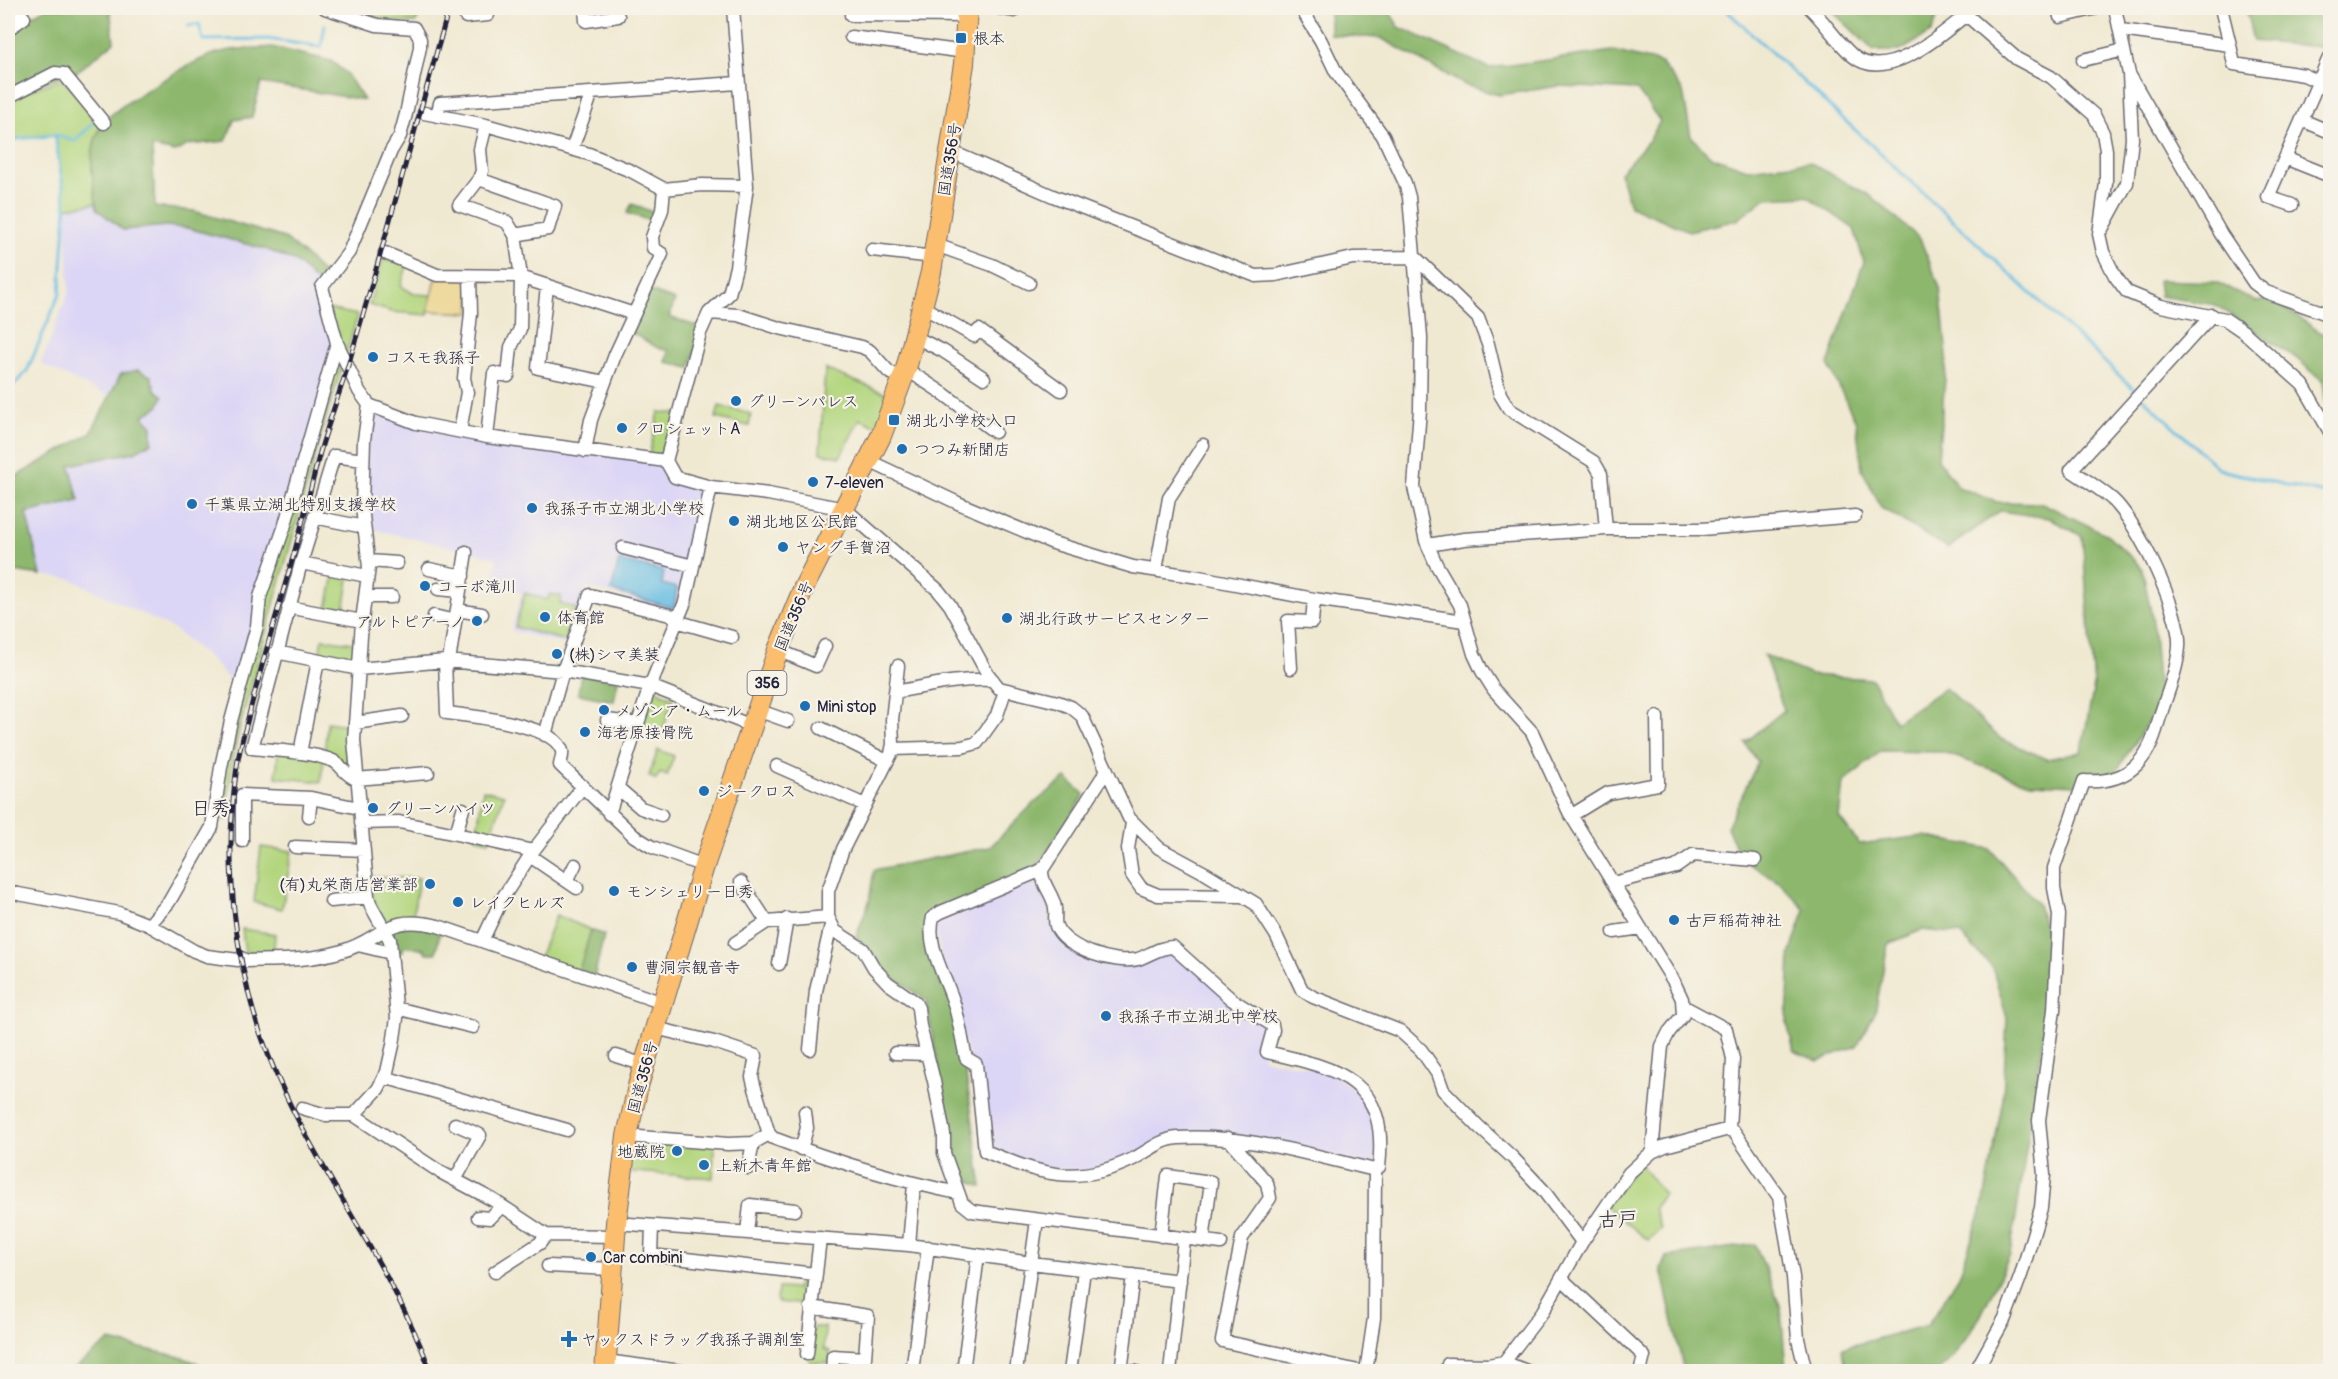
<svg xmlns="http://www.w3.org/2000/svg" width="2338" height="1379" font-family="Pangolin,'Klee One',sans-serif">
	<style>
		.built { fill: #dcd6f6 }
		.green { fill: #b2d67e; stroke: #6a7c5c; stroke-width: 1.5 }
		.forest { fill: #8db76d; stroke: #586c54; stroke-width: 1.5 }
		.sand { fill: #eeda9e; stroke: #887e6c; stroke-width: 1.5 }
		.water { fill: #65bce2; stroke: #446f8e; stroke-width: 1.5 }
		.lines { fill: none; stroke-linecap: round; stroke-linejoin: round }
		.stream { stroke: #65bce2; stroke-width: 3 }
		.minor-casing { stroke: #6a6870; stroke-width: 15 }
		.trunk-casing { stroke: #6a6870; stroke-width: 22 }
		.minor { stroke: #fff; stroke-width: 12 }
		.trunk { stroke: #fbbd6e; stroke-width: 20 }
		.rail-casing { stroke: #22223b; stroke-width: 5 }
		.rail { stroke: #f7f3e8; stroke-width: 3; stroke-dasharray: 9; stroke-linecap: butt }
		.poi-dot { fill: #1f6fb2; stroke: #f7f3e8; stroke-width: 2 }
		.labels { text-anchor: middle; stroke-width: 4.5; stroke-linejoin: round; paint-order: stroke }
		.shield { fill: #f7f3e8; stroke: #62616f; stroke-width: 1.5 }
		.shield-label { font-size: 15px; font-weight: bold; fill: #22223b }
		.poi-label { font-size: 16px; fill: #22223b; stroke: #f7f3e8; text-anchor: start }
		.street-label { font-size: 16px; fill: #22223b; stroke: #f7f3e8 }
		.quarter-label { font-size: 20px; fill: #22223b; stroke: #f7f3e8 }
	</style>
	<rect width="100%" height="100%" fill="#f7f3e8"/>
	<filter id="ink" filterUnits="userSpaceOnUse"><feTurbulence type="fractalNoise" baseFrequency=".0167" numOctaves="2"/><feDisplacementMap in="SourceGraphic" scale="12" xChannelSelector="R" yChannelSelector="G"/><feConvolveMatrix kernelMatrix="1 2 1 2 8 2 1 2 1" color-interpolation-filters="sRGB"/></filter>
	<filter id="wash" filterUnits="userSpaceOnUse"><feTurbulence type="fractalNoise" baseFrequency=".008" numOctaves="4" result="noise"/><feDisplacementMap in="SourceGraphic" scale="24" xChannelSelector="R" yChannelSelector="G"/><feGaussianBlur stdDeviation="1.35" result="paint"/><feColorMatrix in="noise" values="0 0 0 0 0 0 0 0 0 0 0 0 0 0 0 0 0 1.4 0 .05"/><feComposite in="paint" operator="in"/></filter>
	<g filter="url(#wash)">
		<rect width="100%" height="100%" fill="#f0e9d2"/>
		<path class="built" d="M96 203 123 230 166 226 187 228 289 257 322 287 337 343 239 691 213 661 173 629 71 579 41 575 26 513 79 501 70 465 134 452 142 416 158 407 121 374 108 396 41 364 69 291 66 208Z
			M369 405 416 423 666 461 675 477 704 490 675 611 586 587 569 645 511 631 522 593 493 583 497 558 364 527Z
			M1031 879 1041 888 1049 904 1050 921 1113 965 1171 950 1270 1030 1262 1058 1316 1069 1338 1078 1367 1101 1374 1118 1376 1165 1203 1132 1085 1171 1039 1167 988 1148 969 1056 943 970 936 930 937 920 947 914 973 906Z"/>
		<path class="green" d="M374 8H424L415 23 373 19Z
			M62 79 104 123 96 203 66 208 55 136 8 140V98Z
			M385 253 408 263 401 286 414 294 431 295 428 315 392 312 369 305Z
			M328 309 358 315 323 428 241 722 232 760 226 820 215 817 231 721 337 343Z
			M825 369 897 398 884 430 860 419 840 457 820 453Z
			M719 406 751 414 749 426 716 418Z
			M659 412 678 414 666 461 648 459Z
			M335 570 350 573 343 617 326 614Z
			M525 593 547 600 550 594 561 596 560 604 576 608 566 641 515 627Z
			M322 639 361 644 359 669 319 655Z
			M650 686 673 699 662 732 638 724Z
			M327 722 354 726 356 779 324 759 321 782 276 777 278 751 324 758Z
			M658 750 674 756 667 776 660 773 656 780 649 776Z
			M483 790 504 795 489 841 476 838Z
			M261 847 292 851 282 909 254 902Z
			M366 877 419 878 412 921 391 953 358 945 384 930Z
			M556 915 591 930 578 974 538 960Z
			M242 929 275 934 273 960 246 961Z
			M627 1136 714 1143 713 1178 622 1171Z
			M1639 1163 1664 1194 1654 1208 1661 1229 1648 1240 1606 1206Z
			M799 1275 812 1276 808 1305 777 1302 778 1288 797 1289Z
			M813 1327H825L824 1349 830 1351 829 1363 810 1362Z"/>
		<path class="forest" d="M46 8H110L114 42 68 79 64 74 8 97V29Z
			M1330 8H1387L1399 27 1489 68 1613 51 1661 63 1683 91 1691 137 1711 156 1747 169 1809 162 1871 196 1920 239 1940 288 1947 356 1938 459 1958 487 1997 502 2042 503 2108 535 2142 568 2153 622 2160 703 2114 775 2078 785 2030 783 1942 752 1881 751 1843 783 1839 817 1859 844 1924 836 1990 849 2038 904 2052 954 2046 1022 2010 1255 1979 1319 1953 1357 1938 1371H1847L1842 1348 1928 1325 1959 1276 1983 1206 2003 1099 2007 1018 1992 967 1960 934 1922 930 1888 944 1875 1013 1857 1046 1818 1061 1794 1051 1787 1022 1790 955 1805 909 1780 883 1740 858 1727 827 1758 762 1745 743 1784 710 1764 655 1811 675 1872 679 1895 722 1945 688 2001 739 2047 759 2081 752 2094 686 2082 536 2049 518 2000 511 1948 548 1881 508 1862 469 1856 422 1828 364 1864 262 1854 229 1807 196 1766 198 1737 220 1689 231 1630 206 1620 173 1650 139 1660 121 1637 90 1559 86 1499 95 1465 85 1381 38 1330 35Z
			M1829 8H1939L1932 32 1900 51H1874Z
			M2250 8H2330V48L2253 41 2246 10Z
			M272 47 331 61 346 73 364 100 261 83 252 117 234 120 226 141 188 145 175 152 152 147 155 207 194 211 284 238 306 256 328 279 322 287 296 262 268 250 187 228 166 226 123 230 97 209C94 188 88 161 95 140 97 135 100 127 103 123 116 106 195 59 217 53 234 48 254 49 272 47Z
			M632 204 660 215 657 223 627 213Z
			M2158 280 2216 282 2257 302 2268 300 2288 310 2330 339V410L2326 405 2323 381 2296 358 2216 305 2160 296Z
			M647 290 675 300 669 317 702 328 690 368 666 362 669 351 658 348 627 330Z
			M138 370 151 376 155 390 163 396 158 407 143 416 152 426V443L134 452 70 465 79 501 26 513 41 575 8 570V481L91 433 121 374Z
			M581 674 618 680 614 701 578 694Z
			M1066 778 1085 795 1033 872 936 916 931 934 961 1041 982 1187 958 1176 926 1000 888 974 873 953 856 937 869 902 874 870 990 847 1033 804Z
			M396 923 441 927 436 953H426L424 949 404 946 403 951 391 953 390 940Z
			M591 930 604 935 594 978 578 974Z
			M1755 1244 1781 1308 1786 1371H1684L1661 1269 1666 1257Z
			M109 1341 177 1356 198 1363 200 1371H71Z"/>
		<path class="sand" d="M437 275 470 276 471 313 428 311Z"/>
		<path class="water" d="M619 561 664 571 662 584 677 588 674 608 611 591Z"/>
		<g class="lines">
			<path class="stream" d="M1724 8 2138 393
				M188 26 199 24 203 40 267 39 321 47 325 25
				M8 140 55 135 75 141 93 123
				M8 387 15 384 27 371 60 293 66 208 55 135
				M2142 397 2218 468 2225 471 2330 495"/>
		</g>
	</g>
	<g filter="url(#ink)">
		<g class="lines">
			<defs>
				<path id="minor" d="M585 8 586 21 618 16
					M998 8 1014 11
					M1301 8 1321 41 1336 72 1383 136 1405 183 1409 197 1421 337 1420 410 1414 487 1426 541 1436 564 1460 605 1474 654 1482 671 1494 690 1532 732 1569 812 1674 982 1682 999 1683 1015 1669 1032 1662 1046 1652 1152
					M1810 8C1825 22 1837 42 1853 56 1885 83 1938 38 1962 18H1970L2017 59 2051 77 2094 115 2103 133 2106 150V183L2099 234 2103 252 2115 276 2127 292 2161 306 2225 319 2244 332 2303 385 2330 432
					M2058 8 2060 17 2097 8
					M851 15 967 16
					M466 17 488 15 487 8
					M8 29 24 18 16 8
					M2121 30 2230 45 2221 8
					M851 37 966 52
					M2230 45 2234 64 2304 75 2330 87
					M2083 60 2124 50
					M2129 74 2221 234 2254 283 2266 292 2330 315
					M8 97 55 73 64 74 104 123
					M424 113 486 125 589 154 631 171 664 189 702 185 747 186
					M437 116 440 103 738 83
					M2302 120 2330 132
					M572 149 589 101
					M950 151 1053 196 1256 276 1276 275 1353 258 1415 257 1478 318 1488 344 1500 394 1509 409 1594 462 1601 474 1606 529
					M2285 158 2330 176
					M479 179 482 171 480 149 486 125
					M2292 205 2268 197 2328 60
					M2102 229 2127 183 2132 139 2129 74 2115 8
					M936 245 992 265 1029 283
					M872 250 934 257
					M385 253 437 275 517 276 634 314
					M547 287 538 368 605 382
					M923 307 974 336 979 330 1061 390
					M709 313 729 294 736 267 747 186 733 8
					M915 337 943 351 984 378
					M337 343 359 391 369 405 416 423 487 437 666 461
					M906 369 944 394 995 432
					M903 378 889 372 870 351 862 347 779 328 738 315 709 313 700 333 666 461 675 477 711 487 768 494 845 509 938 590 950 605 987 673 999 688 1058 702 1071 707 1082 716 1129 818 1159 848 1205 873 1256 904 1276 935 1302 990 1313 997 1400 1031 1421 1050 1437 1073 1443 1090 1478 1126 1513 1158 1543 1190 1582 1242 1543 1311 1504 1362 1529 1372
					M369 405 364 440 362 507 369 567 362 621 354 740 368 897 371 906 390 940 397 1018 393 1045 387 1072 378 1089 354 1115 440 1172 493 1200 546 1235 615 1236
					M460 431 467 392 464 378 471 313 470 276
					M487 437 494 373 508 376 511 347 520 329 521 277 515 235 548 229 555 206 479 179 459 205 507 222 515 235
					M585 451 591 420 615 355 662 254 653 248 652 237 662 210 664 189
					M363 460 334 456 301 563 252 748C278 751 306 751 331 760 340 762 344 775 356 779L428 773
					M869 461 958 503 1053 543 1133 567 1199 577 1314 599 1464 621
					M314 517 364 527
					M1428 545 1464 539 1606 529H1702L1855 516
					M623 548 693 566
					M369 561 397 563
					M301 563 367 576
					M429 569 463 576
					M1156 570 1169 498 1203 445
					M438 589 460 591
					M365 597H392
					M288 607 362 621
					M457 610 482 614
					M434 616 455 621
					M676 621 732 637
					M778 650 816 666 825 646
					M276 652 359 669 445 661 563 671 650 686 752 726
					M445 661 447 713C471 716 555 724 562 751 563 755 561 760 560 765L634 836 652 847 704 866
					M449 661 466 552
					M898 666 892 720 893 744 891 754 843 849 828 891V917L835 931 863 949 874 968 888 983 915 1002 918 1008 920 1026 934 1081 944 1134V1153L962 1203 972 1211 1221 1243
					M1291 668 1288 621 1312 622 1314 599
					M895 692C928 686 959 678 993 680
					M757 710 788 721
					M607 720 638 724
					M355 723 402 716
					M821 728 887 761
					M545 735 563 671 590 595 678 617
					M892 749 962 747 977 743 997 715 1005 691
					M300 753 318 661
					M777 766 865 805
					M1107 770 1042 870C1041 885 1053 893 1055 908 1056 914 1054 921 1056 926 1065 949 1116 965 1138 959 1150 955 1159 947 1173 947L1231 999 1272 1025 1273 1030 1267 1052C1339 1069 1389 1079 1379 1167L1375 1170
					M618 788 641 808 661 815
					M609 814 650 686 685 602 711 487
					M1572 815 1608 793 1658 784 1657 717
					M309 816 311 798
					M361 823 399 822 456 834 463 809
					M1132 823 1128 849 1132 875 1141 888 1158 895 1241 896
					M456 834 533 851
					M242 841V795L311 798 359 808
					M295 847 364 850
					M530 856 577 888
					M1042 870 941 912 933 917C925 948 948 980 955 1007 960 1024 962 1041 966 1058L976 1064 985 1151C1039 1174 1076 1187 1133 1159 1147 1152 1161 1139 1178 1138 1245 1134 1310 1155 1375 1170L1374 1318 1366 1372
					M567 881 575 865
					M741 882 767 922 828 917
					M1613 883 1676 867 1693 855 1755 860
					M8 892 119 913 149 925 194 951 207 956 238 960 241 958 246 961C277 960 308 961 339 952 384 940 383 913 438 926L663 1003
					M331 901 368 897
					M149 925 169 902 212 827 221 767 231 721 257 626 260 597 284 528 337 343 322 287 349 252 391 151 400 136 406 114 420 47V39L414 28 377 25 325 8
					M1614 932 1641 928
					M482 941 502 899 533 851 583 786
					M735 943 767 922
					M358 945 391 953
					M779 964 787 919
					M1683 1006 1726 1029 1733 1059 1729 1129
					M396 1008 473 1027
					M655 1028 714 1042 756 1056 752 1077 754 1085 769 1134 773 1138C834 1161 894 1180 958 1193
					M810 1049 816 991 831 925
					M895 1053 927 1054
					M616 1056 645 1065
					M384 1077 567 1130
					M302 1108 326 1115H354
					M627 1136 728 1144 753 1143 769 1134
					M1228 1138 1267 1183 1270 1198 1242 1238 1222 1341 1363 1372
					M801 1149 807 1128 805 1112
					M748 1168 753 1143
					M455 1180 480 1135 455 1124
					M478 1217 490 1218 502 1206
					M616 1223 909 1245 1031 1263 1180 1281
					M652 1226 651 1255 815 1274
					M747 1233 750 1205 795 1210
					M1161 1236 1168 1176 1211 1182 1203 1241
					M1582 1242 1629 1173 1652 1152 1665 1146 1729 1129 1735 1133 1779 1197 1793 1277 1798 1339 1806 1372
					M909 1245 914 1184
					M548 1266 612 1269
					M495 1272 540 1243 546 1235
					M1562 1279 1644 1356 1640 1372
					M811 1307 868 1316 865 1358 833 1356 832 1372
					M807 1354 820 1238
					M606 1361 688 1372
					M1121 1370 1137 1372
					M860 1372 861 1358
					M912 1372 928 1247
					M963 1372 978 1255
					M1016 1372 1037 1220
					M1070 1372 1084 1270
					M1121 1372 1133 1275
					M1170 1372 1184 1239
					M1447 1372 1448 1364 1488 1365 1504 1362
					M1975 1372 2005 1318 2021 1275 2041 1208 2044 1175 2039 1120 2054 1010 2059 915 2054 888V868L2084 781C2127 784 2148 762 2158 723 2165 698 2177 673 2179 647 2182 614 2137 521 2112 499 2099 488 2084 479 2071 470L2212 315"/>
				<path id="trunk" d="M605 1372 616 1223 627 1136 638 1086 704 866 778 650 804 587 881 436 906 369 931 272 964 64 967 8"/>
			</defs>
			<use href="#minor" class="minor-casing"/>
			<use href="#trunk" class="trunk-casing"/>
			<use href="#minor" class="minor"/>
			<use href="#trunk" class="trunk"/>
			<defs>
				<path id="rail" d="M431 1372C382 1240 283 1133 249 995 230 921 226 841 237 766 240 745 247 723 252 703 264 656 278 610 291 564 303 524 311 484 322 445 330 419 339 394 347 369 383 249 415 128 449 8"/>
			</defs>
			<use href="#rail" class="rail-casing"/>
			<use href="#rail" class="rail"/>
		</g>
	</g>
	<g class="poi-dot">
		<rect x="955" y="32" width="12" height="12" rx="3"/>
		<circle cx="373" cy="357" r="6"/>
		<circle cx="736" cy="401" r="6"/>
		<rect x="888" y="414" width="12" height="12" rx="3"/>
		<circle cx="622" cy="428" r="6"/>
		<circle cx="902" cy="449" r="6"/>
		<circle cx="813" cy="482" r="6"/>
		<circle cx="192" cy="504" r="6"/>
		<circle cx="532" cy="508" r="6"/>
		<circle cx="734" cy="521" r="6"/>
		<circle cx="783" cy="547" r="6"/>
		<circle cx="425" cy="586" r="6"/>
		<circle cx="545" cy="617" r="6"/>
		<circle cx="1007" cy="618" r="6"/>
		<circle cx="477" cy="621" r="6"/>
		<circle cx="557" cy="654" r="6"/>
		<circle cx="805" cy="706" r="6"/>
		<circle cx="604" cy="710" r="6"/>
		<circle cx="585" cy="732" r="6"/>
		<circle cx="704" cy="791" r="6"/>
		<circle cx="373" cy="808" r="6"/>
		<circle cx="430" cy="884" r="6"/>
		<circle cx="614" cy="891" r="6"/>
		<circle cx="458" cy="902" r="6"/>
		<circle cx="1674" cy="920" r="6"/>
		<circle cx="632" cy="967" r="6"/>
		<circle cx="1106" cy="1016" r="6"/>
		<circle cx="677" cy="1151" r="6"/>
		<circle cx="704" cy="1165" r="6"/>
		<circle cx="591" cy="1257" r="6"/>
		<path d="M566 1330h6v6h6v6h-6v6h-6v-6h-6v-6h6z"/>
	</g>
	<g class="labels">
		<rect class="shield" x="747.5" y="671" width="39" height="24" rx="4.5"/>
		<g class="shield-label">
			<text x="767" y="688">356</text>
		</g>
		<g class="poi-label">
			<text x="973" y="44">根本</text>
			<text x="385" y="363">コスモ我孫子</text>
			<text x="748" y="407">グリーンパレス</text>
			<text x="906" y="426">湖北小学校入口</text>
			<text x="634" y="434">クロシェットA</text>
			<text x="914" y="455">つつみ新聞店</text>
			<text x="825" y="488">7-eleven</text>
			<text x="204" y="510">千葉県立湖北特別支援学校</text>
			<text x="544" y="514">我孫子市立湖北小学校</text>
			<text x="746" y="527">湖北地区公民館</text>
			<text x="795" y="553">ヤング手賀沼</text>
			<text x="437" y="592">コーポ滝川</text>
			<text x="557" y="623">体育館</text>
			<text x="1019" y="624">湖北行政サービスセンター</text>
			<text x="465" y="627" text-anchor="end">アルトピアーノ</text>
			<text x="569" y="660">(株)シマ美装</text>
			<text x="817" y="712">Mini stop</text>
			<text x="616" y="716">メゾンア・ムール</text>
			<text x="597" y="738">海老原接骨院</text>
			<text x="716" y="797">ジークロス</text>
			<text x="385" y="814">グリーンハイツ</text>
			<text x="418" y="890" text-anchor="end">(有)丸栄商店営業部</text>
			<text x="626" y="897">モンシェリー日秀</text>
			<text x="470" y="908">レイクヒルズ</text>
			<text x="1686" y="926">古戸稲荷神社</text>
			<text x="644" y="973">曹洞宗観音寺</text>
			<text x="1118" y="1022">我孫子市立湖北中学校</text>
			<text x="665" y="1157" text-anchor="end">地蔵院</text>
			<text x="716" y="1171">上新木青年館</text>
			<text x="603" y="1263">Car combini</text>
			<text x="581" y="1345">ヤックスドラッグ我孫子調剤室</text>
		</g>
		<g class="street-label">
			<text transform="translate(949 159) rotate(-81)" y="6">国道356号</text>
			<text transform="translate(793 616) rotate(-67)" y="6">国道356号</text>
			<text transform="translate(642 1077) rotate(-75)" y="6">国道356号</text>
		</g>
		<g class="quarter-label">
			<text x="211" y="815">日秀</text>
			<text x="1618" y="1226">古戸</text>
		</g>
	</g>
	<rect width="2338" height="1379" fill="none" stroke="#f7f3e8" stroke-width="30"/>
</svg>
